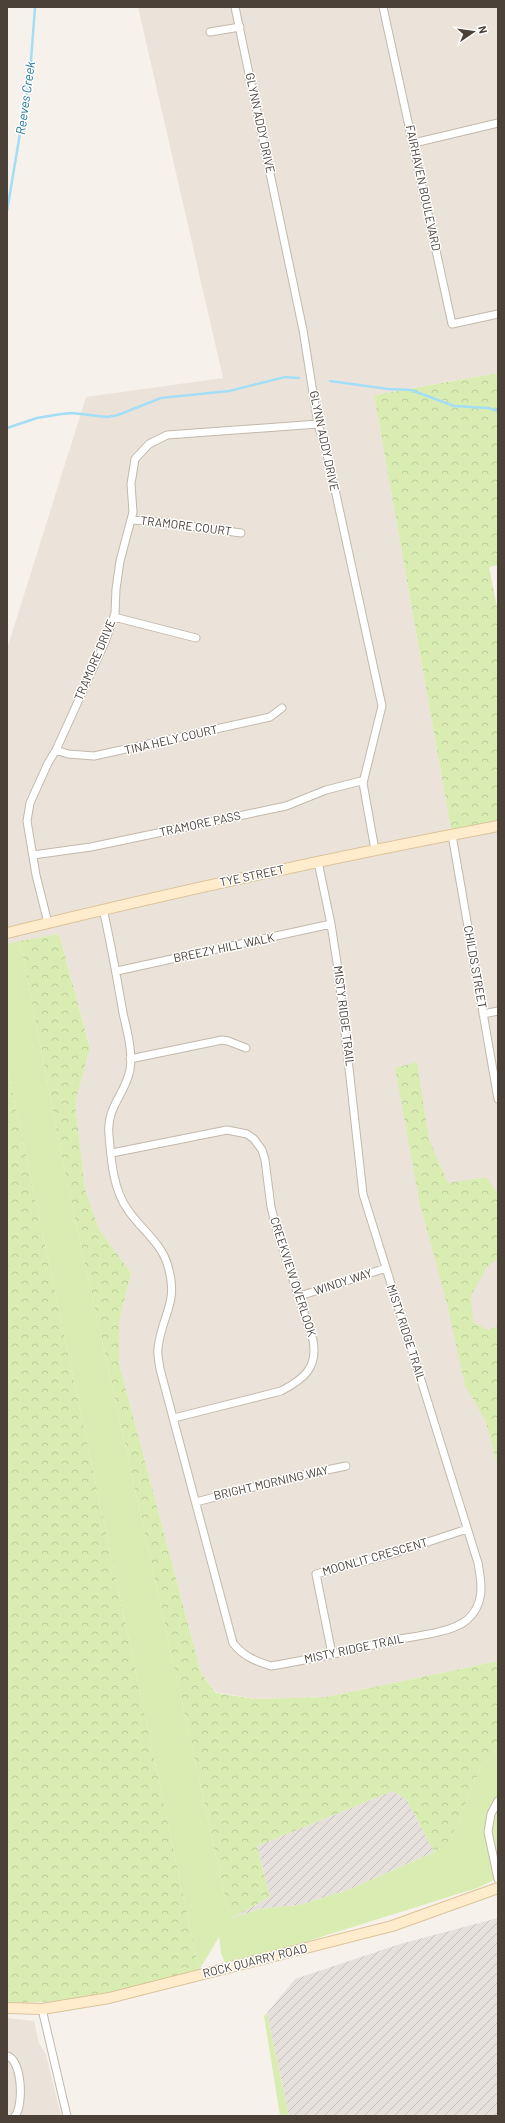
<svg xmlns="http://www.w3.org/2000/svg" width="505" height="2123" font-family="Barlow,sans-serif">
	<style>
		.residential { fill: #ebe3d9 }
		.industrial { fill: url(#industrial-furrows) }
		.green { fill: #d9edb2 }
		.forest { fill: url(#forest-crowns) }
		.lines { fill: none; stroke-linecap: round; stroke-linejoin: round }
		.stream { stroke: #a4def6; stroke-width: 2.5 }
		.street-casing { stroke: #c3b8ac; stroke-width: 9 }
		.secondary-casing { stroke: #dcc39a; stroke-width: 12 }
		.street { stroke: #fff; stroke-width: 7 }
		.secondary { stroke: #ffeccc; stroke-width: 10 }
		.labels { text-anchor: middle; stroke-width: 3; stroke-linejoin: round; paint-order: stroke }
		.street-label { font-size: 12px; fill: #4b4138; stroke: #fff }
		.water-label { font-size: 13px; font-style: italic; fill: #23799e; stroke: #fff }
	</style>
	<defs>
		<pattern id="industrial-furrows" width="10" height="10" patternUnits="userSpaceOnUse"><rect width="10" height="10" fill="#e6e0dc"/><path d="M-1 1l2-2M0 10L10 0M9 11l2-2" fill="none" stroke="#c7c1be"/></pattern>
		<pattern id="forest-crowns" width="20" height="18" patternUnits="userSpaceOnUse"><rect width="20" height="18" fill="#d9edb2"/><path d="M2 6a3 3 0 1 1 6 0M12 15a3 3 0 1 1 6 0" fill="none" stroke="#bccc9a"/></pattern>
	</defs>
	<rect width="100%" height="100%" fill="#f6f1eb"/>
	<path class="residential" d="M138 7H498V373L374 395 451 829 498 821V1381L477 1386 498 1470V1661L326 1697 255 1699 216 1692 201 1673 119 1363V1322L131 1273 99 1229 85 1189 75 1103 90 1047 59 934 7 944V649L86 397 223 378Z
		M7 2018 34 2021 39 2043 46 2055 61 2116H7Z"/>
	<path class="industrial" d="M393 1791 407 1800 434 1852 348 1890 299 1905 259 1909 230 1919 270 1897 257 1846Z
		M498 1918V2116H289L267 2013 295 1979 400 1944Z"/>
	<path class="green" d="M20 941 67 1182 230 1919 259 1909 299 1905 348 1890 448 1846 480 1769 495 1751H498V1878L477 1888 251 1959 225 1963 221 1953 219 1937 199 1970 7 1066V944Z
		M267 2013 289 2116H280L264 2016Z"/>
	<path class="forest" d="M498 373V565L489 567 498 612V821L451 829 374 395Z
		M59 934 90 1048 75 1103 85 1189 99 1229 131 1273 119 1322V1363L201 1673 216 1693 255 1699 326 1697 498 1661V1751H495L480 1769 448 1846 434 1852 407 1800 393 1791 257 1846 270 1897 230 1919 67 1182 20 941Z
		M417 1062 429 1140 448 1183 486 1177 498 1193V1258L487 1267 471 1295 473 1322 488 1330 498 1326V1470L486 1422 465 1385 447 1304 420 1204 395 1068Z
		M7 1066 199 1970 110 1992 64 2001 15 2003H7Z"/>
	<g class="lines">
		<path class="stream" d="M7 211 30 74 35 7
			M330 381 388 389 411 390 454 406 488 408 498 411
			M7 428 37 418 61 414 72 413 107 417 118 415 161 398 229 391 285 377 299 378"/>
		<defs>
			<path id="street" d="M235 7 303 330 318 424 329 462 382 706 363 783 375 850
				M383 7 452 324 498 314
				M210 32 240 27
				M414 143 498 123
				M131 520 161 522 241 533
				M114 617 196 638
				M56 750 68 754 94 756 270 717 282 708
				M452 835 498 1099
				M33 855 91 847 286 806 326 790 361 781 363 783
				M103 909C111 944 117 978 123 1013 127 1031 133 1051 130 1070 125 1095 106 1107 109 1135 111 1159 113 1190 128 1210 140 1228 160 1242 167 1263 180 1303 162 1313 158 1348 157 1354 159 1362 160 1369L233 1643C243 1656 255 1661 271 1666 314 1659 357 1649 400 1639 418 1636 453 1632 467 1620 485 1604 482 1584 478 1563L363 1194 338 969 331 924 318 862
				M48 923 36 875 27 821 30 803 48 763 56 750 105 642 115 613 116 589 120 561 133 512 131 484 135 459 149 444 167 435 318 424
				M117 971 331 924
				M483 1014 498 1011
				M130 1059 222 1040 228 1041 246 1048
				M112 1153 227 1130 247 1134 254 1139 262 1150 265 1160 271 1207 277 1231 313 1340C318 1368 304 1379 281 1391L174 1418
				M300 1296 386 1268
				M196 1502 284 1479 346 1466
				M332 1654 316 1574 392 1554 467 1529
				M498 1801 491 1814 488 1832 498 1879
				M42 2009 67 2116
				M7 2056C22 2059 24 2105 15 2116"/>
			<path id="secondary" d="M7 933C170 893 333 857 498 826
				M7 2008 42 2009 109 1998 392 1926 498 1888"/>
		</defs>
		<use href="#street" class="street-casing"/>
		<use href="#secondary" class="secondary-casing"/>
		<use href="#street" class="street"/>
		<use href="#secondary" class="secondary"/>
	</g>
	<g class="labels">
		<g class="street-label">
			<text transform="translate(260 123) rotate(78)" y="4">GLYNN ADDY DRIVE</text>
			<text transform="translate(423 188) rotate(78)" y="4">FAIRHAVEN BOULEVARD</text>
			<text transform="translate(324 441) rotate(78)" y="4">GLYNN ADDY DRIVE</text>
			<text transform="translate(186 526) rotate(7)" y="4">TRAMORE COURT</text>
			<text transform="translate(95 660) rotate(-67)" y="4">TRAMORE DRIVE</text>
			<text transform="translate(171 740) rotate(-13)" y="4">TINA HELY COURT</text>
			<text transform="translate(200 824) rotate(-12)" y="4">TRAMORE PASS</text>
			<text transform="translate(252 876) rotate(-12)" y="4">TYE STREET</text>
			<text transform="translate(224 948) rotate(-12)" y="4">BREEZY HILL WALK</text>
			<text transform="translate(475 967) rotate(80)" y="4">CHILDS STREET</text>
			<text transform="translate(344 1016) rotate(83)" y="4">MISTY RIDGE TRAIL</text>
			<text transform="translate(293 1277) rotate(72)" y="4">CREEKVIEW OVERLOOK</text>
			<text transform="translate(343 1282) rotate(-18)" y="4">WINDY WAY</text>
			<text transform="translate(406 1333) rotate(72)" y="4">MISTY RIDGE TRAIL</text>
			<text transform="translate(271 1483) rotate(-13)" y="4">BRIGHT MORNING WAY</text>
			<text transform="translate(375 1557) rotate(-16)" y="4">MOONLIT CRESCENT</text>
			<text transform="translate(354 1649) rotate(-12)" y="4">MISTY RIDGE TRAIL</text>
			<text transform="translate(255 1961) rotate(-14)" y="4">ROCK QUARRY ROAD</text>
		</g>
		<g class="water-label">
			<text transform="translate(25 98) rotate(-82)" y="5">Reeves Creek</text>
		</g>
	</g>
	<rect width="505" height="2123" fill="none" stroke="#4b4138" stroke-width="16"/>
	<g transform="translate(473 32) rotate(77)" stroke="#ffffff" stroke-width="3" paint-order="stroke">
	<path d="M0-3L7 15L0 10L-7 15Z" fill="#4b4138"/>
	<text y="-6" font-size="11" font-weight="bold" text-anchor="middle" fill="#4b4138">N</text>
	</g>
</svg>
